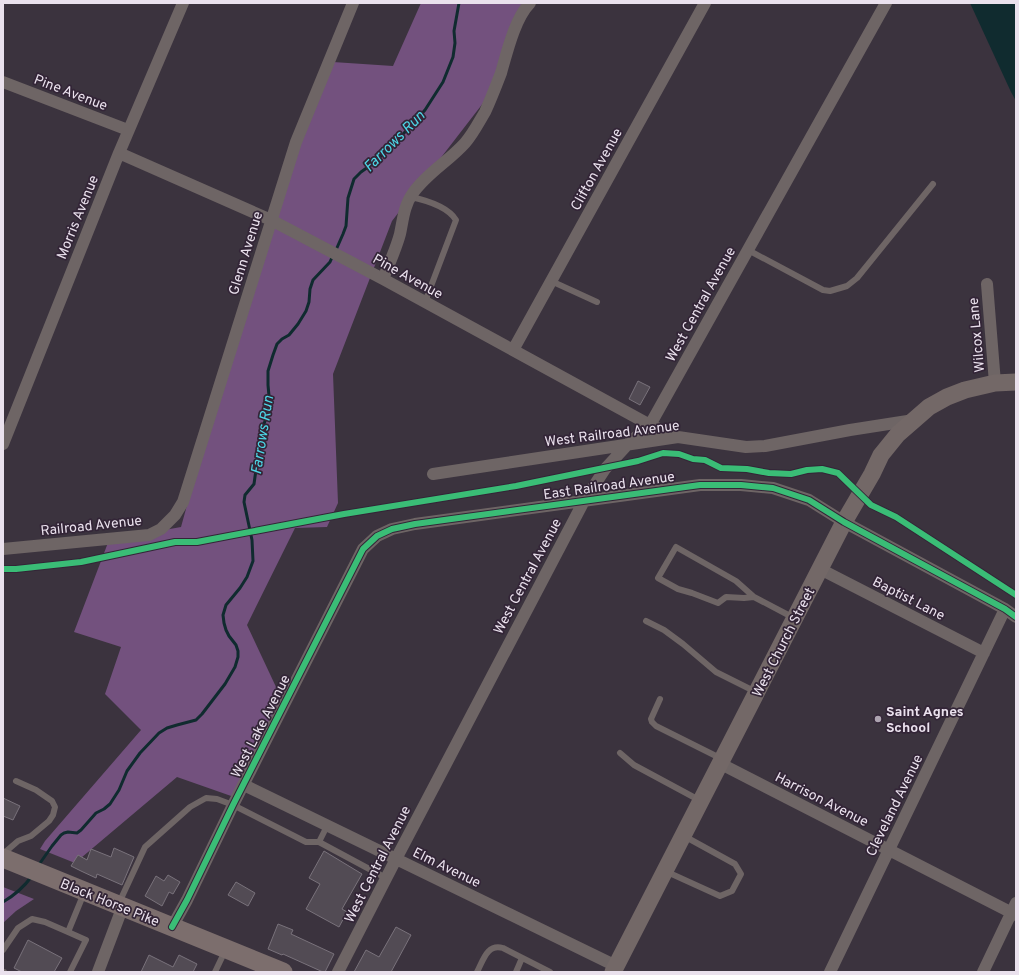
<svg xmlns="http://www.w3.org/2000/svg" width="1019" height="975" font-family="Overpass,sans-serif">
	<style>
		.forest { fill: #73517e }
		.water { fill: #102b2f }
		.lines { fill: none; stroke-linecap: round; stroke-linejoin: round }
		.stream { stroke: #102b2f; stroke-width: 3 }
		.building { fill: #524b54; stroke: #79727b }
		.path { stroke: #70686a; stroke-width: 2; stroke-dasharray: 4 2; stroke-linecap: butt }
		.lane { stroke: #6e6565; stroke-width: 6 }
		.street { stroke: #6e6565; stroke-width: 12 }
		.secondary { stroke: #736867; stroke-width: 17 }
		.primary { stroke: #7c6e6d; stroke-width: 19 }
		.cycleway-casing { stroke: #332537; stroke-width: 8 }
		.cycleway { stroke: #3abd76; stroke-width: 6 }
		.poi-dot { fill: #ada4b0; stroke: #332537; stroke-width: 1.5 }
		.labels { text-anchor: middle; stroke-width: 3.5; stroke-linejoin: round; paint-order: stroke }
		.street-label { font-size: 14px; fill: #eae1ed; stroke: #332537 }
		.poi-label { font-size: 14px; font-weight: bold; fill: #eae1ed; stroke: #332537; text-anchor: start }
		.water-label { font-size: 15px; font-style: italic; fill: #4dd7e7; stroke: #332537 }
	</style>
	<rect width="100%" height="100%" fill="#3b333e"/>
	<path class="forest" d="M421 3H528L504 76 392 221 333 374 338 503 327 527 295 528 247 625 284 704 234 797 177 777 75 863 40 849 45 841 141 730 105 694 121 647 74 632 109 540 181 527 262 234 333 62 393 66Z
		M3 887 34 899 16 911 3 923Z"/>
	<path class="water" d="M970 3H1016V101L1011 92Z"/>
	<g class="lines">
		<path class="stream" d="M336 250 343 234 346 226 348 198 354 179 361 172 375 162 408 129 425 110 443 82 453 57 455 43 454 31 459 3
			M38 866 52 846 61 835 64 833 68 832 77 833 81 830 96 813 104 809 110 804 119 790 127 771 140 753 159 733 167 728 177 725 196 720 202 714 225 684 235 667 238 657V651L236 645 229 636 226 630 224 623 223 615 226 605 240 588 247 577 253 561 252 540 244 502 245 495 254 484 260 441 263 427 266 418 269 396 268 385V371L273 355 277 344 282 339 289 335 298 324 306 311 309 302 310 289 313 280 330 262 333 255
			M3 902C15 895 24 887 32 876"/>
	</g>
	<path class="building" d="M638 381 650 387 640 405 629 399Z
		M3 798 20 806 13 820 3 816Z
		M114 848 134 857 122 885 97 874 96 878 81 871 71 866 78 855 87 860 91 849 111 857Z
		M324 851 362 874 342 909 347 912 339 927 306 909 320 884 309 878Z
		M168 875 180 882 173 894 169 892 162 906 145 896 156 876 164 881Z
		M236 882 255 893 248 906 228 895Z
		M278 924 293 930 291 934 334 954 325 972H323L283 954 282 955 268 949Z
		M396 927 411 935 391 972H354L366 950 379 957Z
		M28 940 62 958 54 972H22L14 968Z
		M149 955 173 967 179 955 197 964 193 972H141Z"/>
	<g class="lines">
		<path class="path" d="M423 972H424"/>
		<path class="lane" d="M411 197C425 200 448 207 456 220L425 302
			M748 250 823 290 830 291 847 286 857 278 933 184
			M551 281 597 302
			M754 597 744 598 726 597 718 603 692 593 678 589 658 578 676 547 736 581 754 597 794 618
			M646 621 664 630 683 644 716 672 756 692
			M660 699 651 719 652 722 656 726 722 759
			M620 753 634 765 699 800
			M319 842 327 826
			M3 854 18 841 31 836 49 821 53 815 55 807 52 801 36 790 16 781
			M665 871 720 896 732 891 741 874 735 864 684 836
			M119 903 145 847 190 807 206 798 217 799 233 805 306 842H319L386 878
			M3 950 18 928 32 919 45 922 68 932
			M3 972H4
			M70 972 86 940 68 932 84 893
			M215 972 225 951
			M477 972C483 961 487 943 503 948L550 972
			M516 972 522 958"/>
		<path class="street" d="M3 82 128 130
			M119 153 271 220 383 279 650 425 678 437
			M383 279C389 264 396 249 400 234 403 220 404 205 413 193 427 173 449 161 465 143 473 134 479 122 485 112 491 99 496 86 501 73 507 52 515 18 530 3
			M987 284 995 383
			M513 350 705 3
			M3 444 119 153 183 3
			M433 474 678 437 746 447 765 446 850 430 914 420
			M3 549 149 535 161 529 175 515 183 502 296 142 353 3
			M820 569 984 653
			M721 764 1016 915
			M244 785 616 966
			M172 927 187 900 233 805 363 549 377 536 392 529 415 524 700 485H741L773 488 809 500 844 522 1005 609 1016 617
			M98 972 123 906
			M338 972 396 859 584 501 605 469 628 444 650 425 886 3
			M830 972 1005 609
			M983 972 1016 903"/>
		<path class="secondary" d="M613 972 844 522 872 474 881 455 898 434 929 407 947 397 965 390 995 383 1016 382"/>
		<path class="primary" d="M3 858 283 972"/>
		<defs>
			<path id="cycleway" d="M3 569H16L81 562 175 542H197L344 514 516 486 638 461 663 453 679 454 693 459 705 460 721 468 747 469 769 473 791 474 807 470 822 469 838 473 871 505 896 517 1016 595
				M172 927 187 900 233 805 363 549 377 536 392 529 415 524 700 485H741L773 488 809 500 844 522 1005 609 1016 617"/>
		</defs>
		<use href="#cycleway" class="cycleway-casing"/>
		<use href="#cycleway" class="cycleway"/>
	</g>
	<circle class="poi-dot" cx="878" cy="719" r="4"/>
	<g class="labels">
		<g class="street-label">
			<text transform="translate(71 92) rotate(21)" y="5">Pine Avenue</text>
			<text transform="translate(596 169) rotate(-61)" y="5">Clifton Avenue</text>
			<text transform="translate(77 217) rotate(-68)" y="5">Morris Avenue</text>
			<text transform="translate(245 253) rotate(-73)" y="5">Glenn Avenue</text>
			<text transform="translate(408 276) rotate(29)" y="5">Pine Avenue</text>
			<text transform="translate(700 304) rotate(-61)" y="5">West Central Avenue</text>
			<text transform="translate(976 335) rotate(-95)" y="5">Wilcox Lane</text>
			<text transform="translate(612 433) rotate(-7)" y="5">West Railroad Avenue</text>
			<text transform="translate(609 485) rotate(-8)" y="5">East Railroad Avenue</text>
			<text transform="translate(91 525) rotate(-6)" y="5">Railroad Avenue</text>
			<text transform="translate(527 576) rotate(-62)" y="5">West Central Avenue</text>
			<text transform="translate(909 598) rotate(27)" y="5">Baptist Lane</text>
			<text transform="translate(783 642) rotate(-63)" y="5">West Church Street</text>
			<text transform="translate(260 726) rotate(-63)" y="5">West Lake Avenue</text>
			<text transform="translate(822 799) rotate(27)" y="5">Harrison Avenue</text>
			<text transform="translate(894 805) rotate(-64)" y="5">Cleveland Avenue</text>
			<text transform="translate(377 864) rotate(-63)" y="5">West Central Avenue</text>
			<text transform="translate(447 867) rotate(26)" y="5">Elm Avenue</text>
			<text transform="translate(110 902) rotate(22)" y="5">Black Horse Pike</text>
		</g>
		<g class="poi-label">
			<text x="886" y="716">Saint Agnes<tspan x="886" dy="16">School</tspan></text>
		</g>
		<g class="water-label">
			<text transform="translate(394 141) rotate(-45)" y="5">Farrows Run</text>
			<text transform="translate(262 435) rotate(-81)" y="5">Farrows Run</text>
		</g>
	</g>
	<rect width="1019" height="975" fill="none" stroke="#eae1ed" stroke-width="8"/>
</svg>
